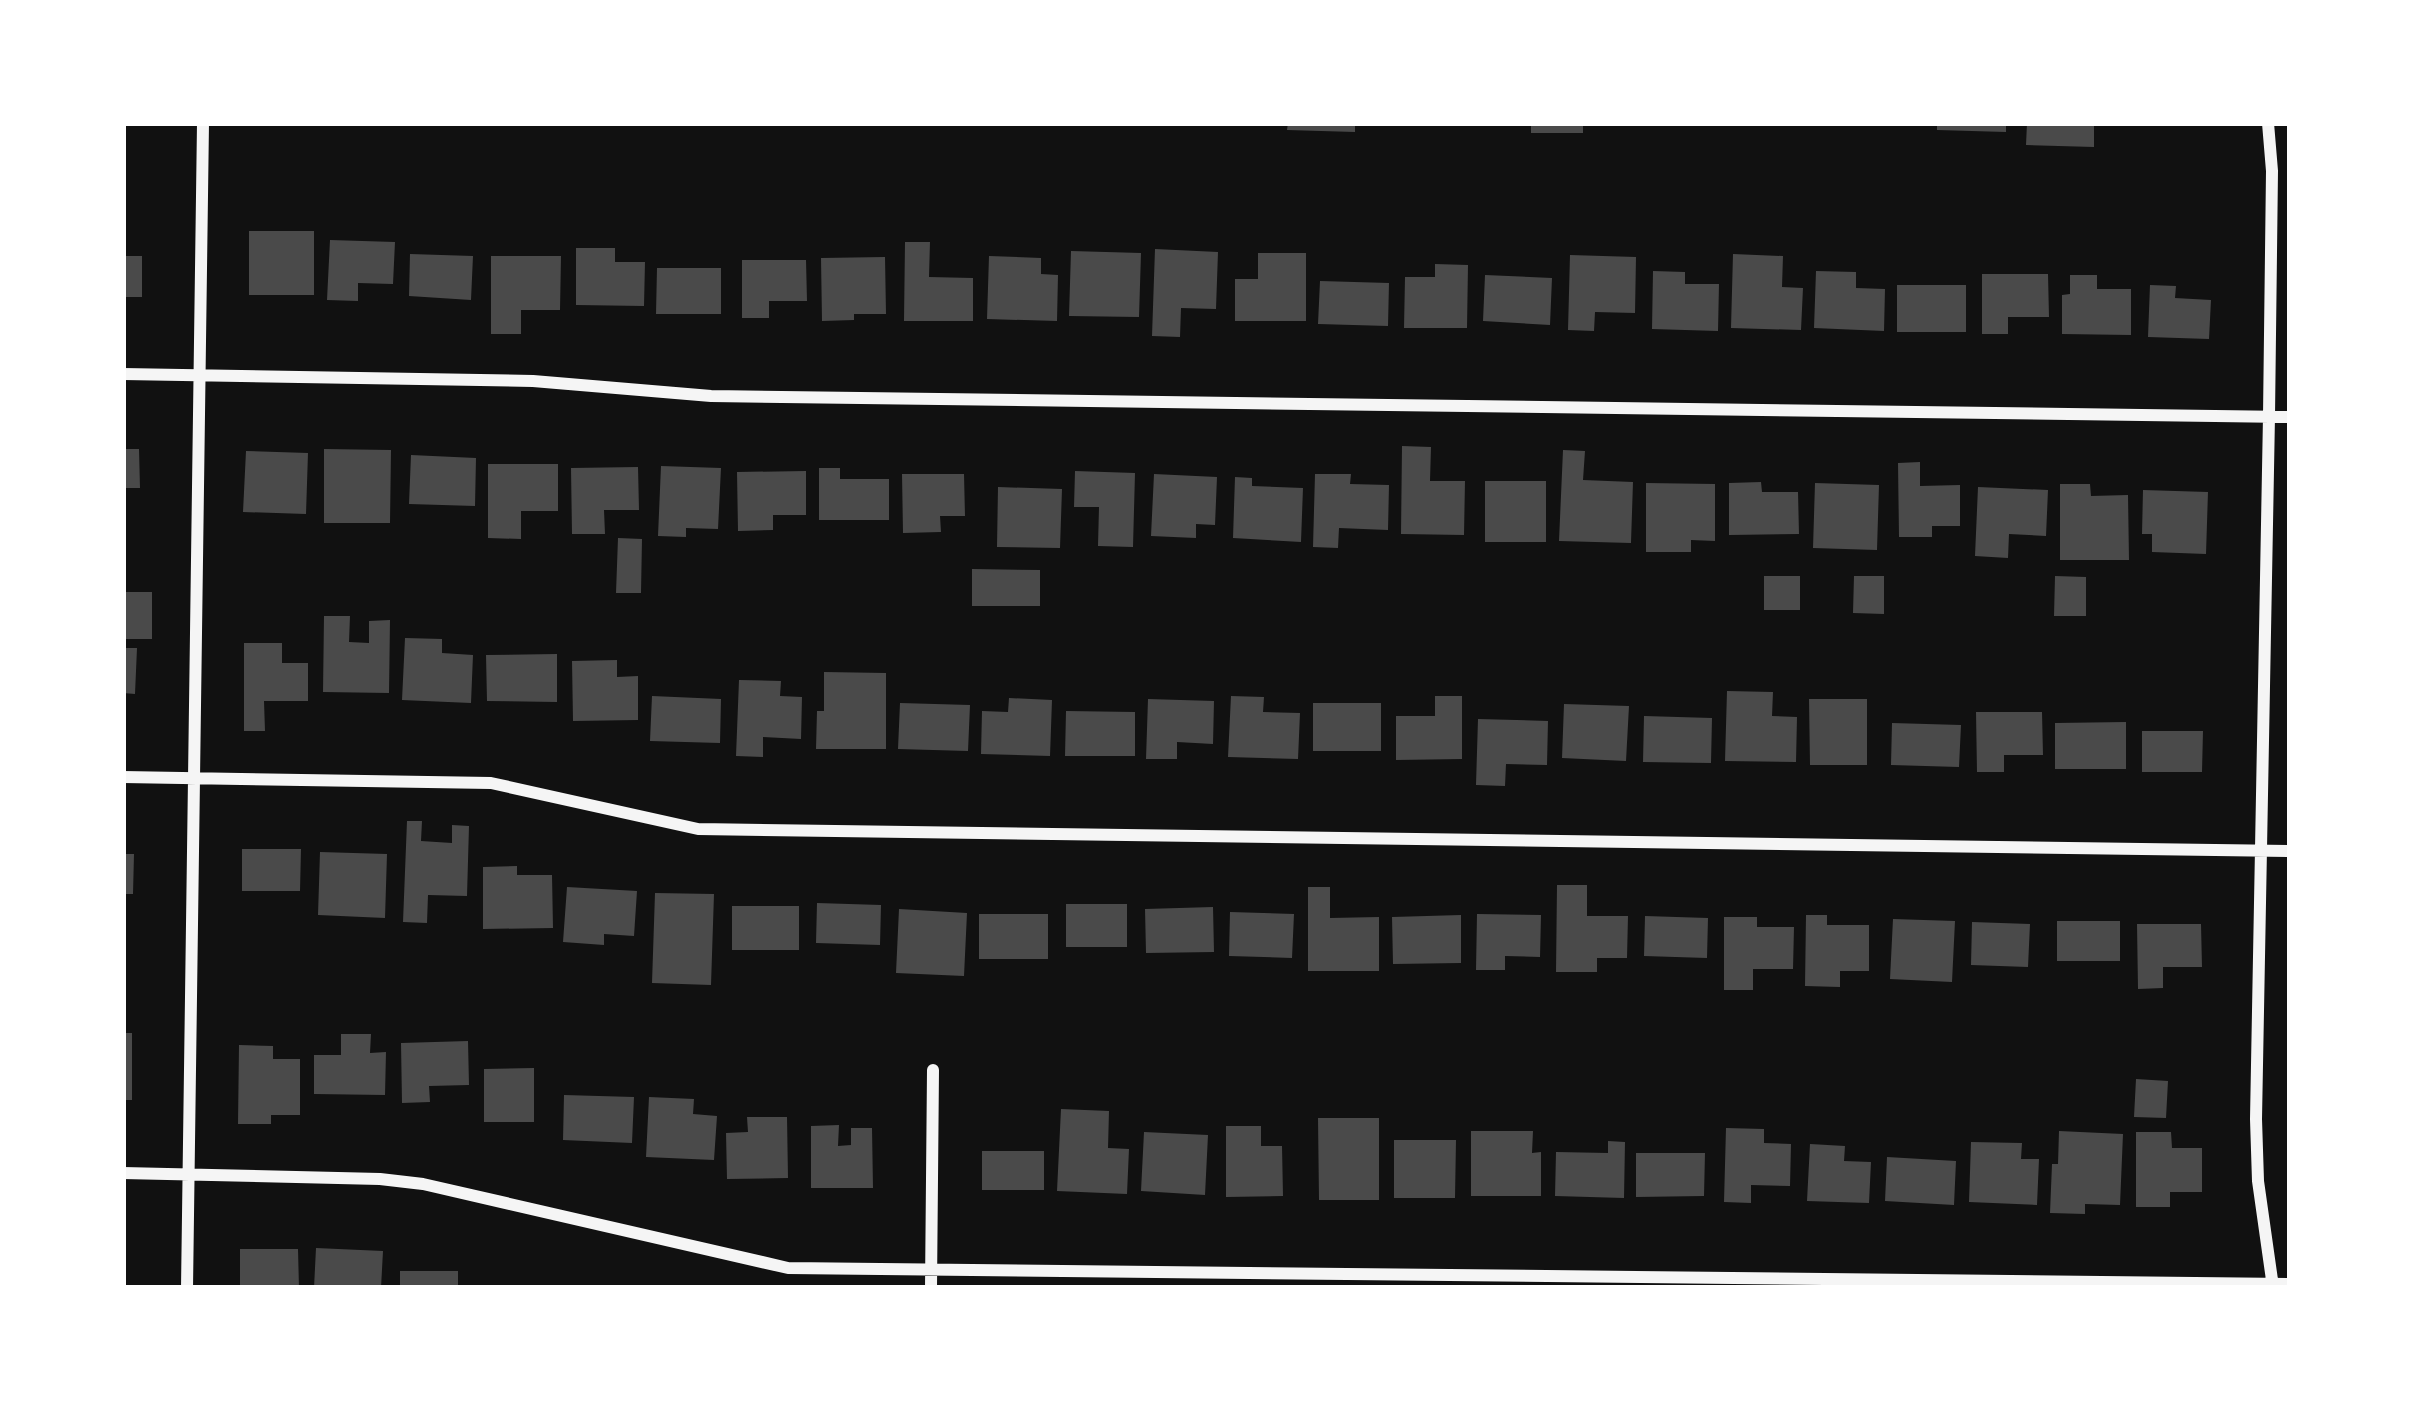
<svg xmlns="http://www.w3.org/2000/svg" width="2413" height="1411" font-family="Figtree,sans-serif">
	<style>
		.building { fill: #4a4a4a }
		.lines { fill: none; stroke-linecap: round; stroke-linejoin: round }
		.minor { stroke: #f5f5f5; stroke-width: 12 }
	</style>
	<rect width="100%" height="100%" fill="#111"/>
	<path class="building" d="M1288 123H1355V132L1287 130Z
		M1531 123H1583V133H1531Z
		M1937 123H2006V132L1937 130Z
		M2027 123H2094V147L2026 145Z
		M249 231H314V295H249Z
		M330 240 395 242 393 284 358 283V301L327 300Z
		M905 242H930L929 277 973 278V321H904Z
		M576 248H615V262H645L644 306 576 305Z
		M1155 249 1218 252 1216 309 1181 308 1180 337 1152 336Z
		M1071 251 1141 253 1139 317 1069 316Z
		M1258 253H1306V321H1235V279H1258Z
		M410 254 473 256 471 300 409 296Z
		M1733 254 1783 256 1782 287 1803 288 1801 330 1731 328Z
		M1570 255 1636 257 1635 313 1595 312 1594 331 1568 330Z
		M123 256H142V297H123Z
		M491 256H561L560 310H521V334H491Z
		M989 256 1041 258V274L1058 275 1057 321 987 319Z
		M885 257 886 314H854V320L822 321 821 258Z
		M742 260H806L807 301H769V318H742Z
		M1435 264 1468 265 1467 328H1404L1405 277H1435Z
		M657 268H721V314H656Z
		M1653 271 1685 272V284H1719L1718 331 1652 329Z
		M1816 271 1856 272V288L1885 289 1884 331 1814 328Z
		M1982 274H2048L2049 317H2008V334H1982Z
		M1485 275 1552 278 1550 325 1483 321Z
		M2070 275H2097V289H2131V335L2062 334V295L2070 294Z
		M1320 281 1389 283 1388 326 1318 324Z
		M1897 285H1966V332H1897Z
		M2150 285 2176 286 2175 298 2211 300 2209 339 2148 337Z
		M1402 446 1431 447 1430 481H1465L1464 535 1401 534Z
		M123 449H139L140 488H123Z
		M324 449 391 450 390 523H324Z
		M1563 450 1585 451 1583 480 1633 482 1631 543 1559 541Z
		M246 451 308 453 306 514 243 512Z
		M411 455 476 458 475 506 409 504Z
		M1920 462V486L1960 485V526H1932V537H1899L1898 463Z
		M488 464H558V511H521V539L488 538Z
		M661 466 721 468 718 529 686 528V537L658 536Z
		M638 467 639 510H604L605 534H572L571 468Z
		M819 468H840V479H889V520H819Z
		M806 471V515H773V530L738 531 737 472Z
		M1075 471 1135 473 1133 547 1098 546 1099 507H1074Z
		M902 474H964L965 516H940L941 532 903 533Z
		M1154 474 1217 477 1215 525 1196 524V538L1151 536Z
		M1315 474H1351L1350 484 1389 485 1388 530 1339 528 1338 548 1313 547Z
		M1235 477 1252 478V486L1303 488 1301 542 1233 538Z
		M1485 481H1546V542H1485Z
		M1761 482 1762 492H1798L1799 534 1729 535V483Z
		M1646 483 1715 484V541L1691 540V552H1646Z
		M1815 483 1879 485 1877 550 1813 548Z
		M2060 484H2090L2091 496 2128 495 2129 560H2060Z
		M998 487 1062 489 1060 548 997 547Z
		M1978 487 2048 490 2046 536 2009 534 2008 558 1975 556Z
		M2143 490 2208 492 2206 554 2152 552V534H2142Z
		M618 538 642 539 641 593H616Z
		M972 569 1040 570V606H972Z
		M1764 576H1800V610H1764Z
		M1854 576H1884V614L1853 613Z
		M2055 576 2086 577V616H2054Z
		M123 592H152V639H123Z
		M324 616H350L349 642 369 643V621L390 620 389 693 323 692Z
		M405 638 442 639V653L473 655 471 703 402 700Z
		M244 643H282V663H308V701H264L265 731H244Z
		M123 648H137L135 694 123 693Z
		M557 654V702L487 701 486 655Z
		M617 660V677L638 676V720L573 721 572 661Z
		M824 672 886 673V749H816L817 711H824Z
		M739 680 781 681 780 696 802 697 801 739 763 737V757L736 756Z
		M1727 691 1773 692 1772 716 1797 717 1796 762 1725 761Z
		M652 696 721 699 720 743 650 741Z
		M1231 696 1264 697 1263 712 1300 713 1298 759 1228 757Z
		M1435 696H1462V759L1396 760V716H1435Z
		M1009 698 1052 700 1050 756 981 754 982 711 1008 712Z
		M1148 699 1214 701 1213 744 1177 742V759H1146Z
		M1809 699H1867V765H1810Z
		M900 703 970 705 968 751 898 749Z
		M1313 703H1381V751H1313Z
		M1564 704 1629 706 1626 761 1562 758Z
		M1066 711 1135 712V756H1065Z
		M1976 712H2042L2043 755H2004V772H1977Z
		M1644 716 1712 718 1711 763 1643 762Z
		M1478 719 1548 721 1547 765 1506 764 1505 786 1476 785Z
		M2126 722V769H2055V723Z
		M1892 723 1961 725 1959 767 1891 765Z
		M2142 731H2203L2202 772H2142Z
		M407 821H422L421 841 452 843V825L469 826 467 896 428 895 427 923 403 922Z
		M242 849H301L300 891H242Z
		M320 852 387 854 385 918 318 915Z
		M123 854H134L133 894H123Z
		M517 866V875H552L553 928 483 929V867Z
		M1557 885H1587V916H1628L1627 958H1597V972H1556Z
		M567 887 637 891 634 936 604 934V945L563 942Z
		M1308 887H1330V918L1379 917V971H1308Z
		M655 893 714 894 711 985 652 983Z
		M817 903 881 905 880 945 816 943Z
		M1066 904H1127V947H1066Z
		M732 906H799V950H732Z
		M1213 907 1214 952 1146 953 1145 909Z
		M899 909 967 913 964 976 896 973Z
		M1230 912 1294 914 1292 958 1229 956Z
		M979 914H1048V959H979Z
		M1477 914 1541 915 1540 957 1505 956V970H1476Z
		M1461 915V963L1393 964 1392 917Z
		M1806 915H1827V925H1869V971H1840V987L1805 986Z
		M1645 916 1708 918 1707 958 1644 956Z
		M1724 917H1757V927H1794L1793 969H1753V990H1724Z
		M1893 919 1955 921 1952 982 1890 979Z
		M2057 921H2120V961H2057Z
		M1972 922 2030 924 2028 967 1971 965Z
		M2137 924H2201L2202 967H2163V988L2138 989Z
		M123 1033H132V1100H123Z
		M341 1034H371L370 1053 386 1052 385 1095 314 1094V1055H341Z
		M468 1041 469 1085 429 1086 430 1102 402 1103 401 1043Z
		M239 1045 273 1046V1059H300V1115H271V1124H238Z
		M534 1068V1122H484V1069Z
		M2136 1079 2168 1081 2166 1118 2134 1117Z
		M564 1095 634 1097 632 1143 563 1140Z
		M649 1097 694 1099 693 1114 717 1116 714 1160 646 1157Z
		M1061 1109 1109 1111 1108 1148 1129 1149 1127 1194 1057 1191Z
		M747 1117H787L788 1178 727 1179 726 1133 748 1132Z
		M1318 1118H1379V1200H1319Z
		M839 1125 838 1146 851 1145V1128H872L873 1188H811V1126Z
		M1226 1126H1261V1146H1282L1283 1196 1226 1197Z
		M1726 1128 1764 1129V1143L1791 1144 1790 1186 1751 1185V1203L1724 1202Z
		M1471 1131H1533L1532 1153 1541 1152V1196H1471Z
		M2059 1131 2123 1134 2120 1205 2085 1204V1214L2050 1213 2052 1164H2058Z
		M1144 1132 1208 1135 1205 1195 1141 1191Z
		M2136 1132H2171L2172 1148H2202V1192H2170V1207H2136Z
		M1394 1140H1456L1455 1198H1394Z
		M1608 1141 1625 1142 1624 1198 1555 1196 1556 1152 1608 1153Z
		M1971 1142 2022 1143 2021 1159H2039L2037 1205 1969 1202Z
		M1810 1144 1845 1146 1844 1161 1871 1162 1869 1203 1807 1201Z
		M982 1151H1044V1190H982Z
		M1636 1153H1705L1704 1196 1636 1197Z
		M1887 1157 1956 1161 1954 1205 1885 1201Z
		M316 1248 383 1251 381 1288H314Z
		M240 1249H298L299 1288H240Z
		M400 1271H458V1288H400Z"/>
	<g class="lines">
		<path class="minor" d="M2268 123 2272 171 2269 416 2256 1119 2258 1181 2273 1287
			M123 374 533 381 711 396 2290 417
			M123 777 491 783 698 829 2290 851
			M123 1173 380 1179 423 1184 788 1268 2290 1284
			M187 1288 203 123
			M931 1288 933 1070"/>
	</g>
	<rect width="2413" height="1411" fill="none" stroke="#ffffff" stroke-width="252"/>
</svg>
